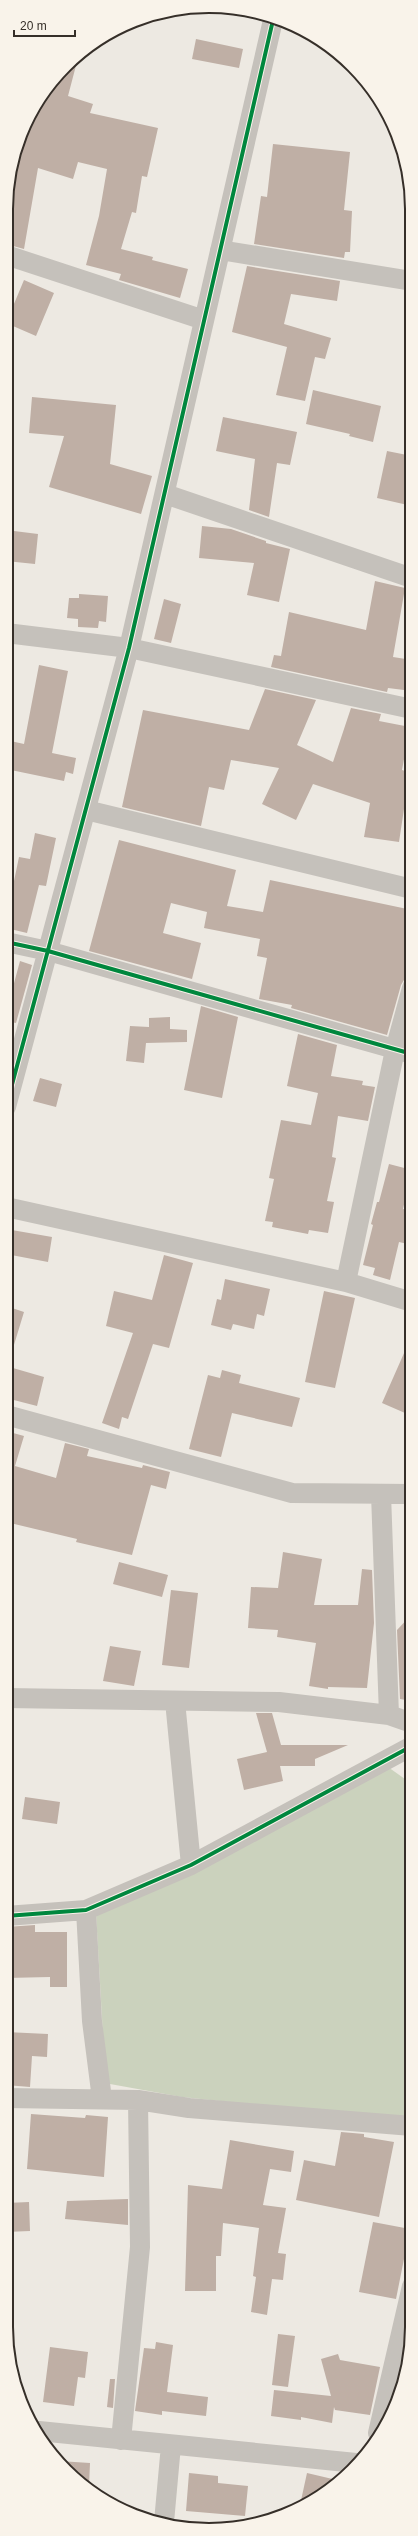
<svg xmlns="http://www.w3.org/2000/svg" width="418" height="2536" font-family="Helvetica,sans-serif">
	<style>
		.green { fill: #cbd2bd }
		.building { fill: #bfafa5 }
		.lines { fill: none; stroke-linecap: round; stroke-linejoin: round }
		.minor { stroke: #c5c1bb; stroke-width: 20 }
		.cycleway-casing { stroke: #f9f3ea; stroke-width: 6 }
		.cycleway { stroke: #00873e; stroke-width: 4 }
		.rim { fill: none; stroke: #362f29; stroke-width: 2 }
	</style>
	<rect width="100%" height="100%" fill="#ede9e2"/>
	<path class="green" d="M388 1767 412 1784V2121L182 2097 110 2084 105 2071 96 1913Z"/>
	<path class="building" d="M196 39 243 49 239 68 192 59Z
		M79 54 68 96 93 104 90 113 158 128 147 177 142 176 136 213 132 212 121 249 153 257 152 260 188 269 180 298 119 280 121 274 86 265 99 216 107 169 78 162 73 179 38 168 24 249 6 244V195L27 119Z
		M273 144 350 152 344 210 352 211 350 252H345L344 258 254 244 261 196 267 197Z
		M247 266 340 281 337 301 291 294 284 324 331 338 325 359 315 357 305 401 276 395 287 347 232 332Z
		M24 280 54 293 36 336 6 323Z
		M313 390 381 406 373 442 349 436 350 434 306 424Z
		M32 397 116 405 110 464 152 476 141 514 49 487 64 436 29 433Z
		M223 417 297 432 290 465 277 463 269 517 249 510 255 459 216 451Z
		M387 451 412 456V506L377 498Z
		M202 526 231 529 266 541V543L290 549 279 602 247 595 254 563 199 558Z
		M6 530 38 534 35 564 6 561Z
		M375 581 405 588 393 657 412 660V691L388 688 387 692 271 667 274 655 281 656 289 612 366 630Z
		M79 594 108 596 106 622 99 621 98 628 78 627V619L67 618 69 598H79Z
		M164 599 181 604 171 643 154 639Z
		M39 665 68 671 52 753 76 758 73 774 66 772 64 781 6 769V740L24 744Z
		M265 689 316 700 297 745 333 762 351 708 381 714 379 721 410 727 402 770 405 771 404 775 412 776V811L404 809 399 842 364 837 370 803 313 784 296 820 262 804 279 768 231 760 224 790 209 787 201 826 122 807 143 710 249 730Z
		M35 833 56 838 46 886 39 885 27 933 6 928V904L9 905 19 857 30 859Z
		M119 840 236 870 227 906 263 912 270 880 412 910V977L404 980 401 985 387 1035 291 1008 292 1005 259 999 267 958 257 956 260 939 204 928 207 912 171 903 163 933 201 943 192 979 89 951Z
		M20 961 32 965 16 1023 6 1021V1013Z
		M201 1006 238 1017 222 1098 184 1090Z
		M170 1017V1029L187 1030V1042L146 1043 144 1063 126 1061 130 1026 149 1027V1018Z
		M298 1034 337 1045 331 1076 363 1081 362 1085 375 1087 368 1121 338 1116 332 1157 336 1158 327 1201 334 1202 328 1233 309 1230 308 1234 272 1227 273 1222 265 1221 274 1179 269 1178 281 1120 311 1125 318 1093 287 1086Z
		M40 1078 62 1084 56 1107 33 1101Z
		M389 1164 412 1170 403 1209 412 1211V1245L399 1242 390 1280 373 1275 375 1268 363 1265 373 1225 371 1224 377 1202H379Z
		M6 1229 52 1237 48 1262 6 1254Z
		M164 1255 193 1263 169 1348 153 1344 128 1419 122 1417 119 1429 102 1423 133 1333 106 1326 114 1291 152 1300Z
		M225 1279 270 1289 264 1316 257 1314 254 1329 233 1324 231 1330 211 1325 217 1299 221 1300Z
		M324 1291 355 1298 335 1388 305 1382Z
		M6 1306 24 1312 10 1358 6 1357Z
		M412 1335V1399L405 1413 382 1403Z
		M6 1366 44 1377 37 1406 6 1398Z
		M222 1370 241 1375 239 1383 300 1398 292 1427 232 1413 221 1457 189 1449 208 1375 220 1378Z
		M6 1431 24 1436 15 1466 56 1478 65 1443 89 1449 87 1456 142 1468 143 1465 170 1472 166 1489 151 1485 132 1555 76 1542 77 1539 6 1522Z
		M283 1552 322 1559 314 1605H358L362 1569 372 1570 374 1623 367 1688 328 1687V1689L309 1686 316 1643 277 1637 278 1630 248 1628 251 1587 278 1588Z
		M119 1562 168 1575 162 1597 113 1584Z
		M171 1590 198 1593 189 1668 162 1665Z
		M412 1614V1701L400 1699 397 1630Z
		M110 1646 141 1651 134 1686 103 1681Z
		M256 1713H272L281 1745H348L315 1759V1766H280L283 1781 244 1790 237 1759 267 1752Z
		M25 1797 60 1802 57 1824 22 1819Z
		M35 1925V1932H67V1987H50V1977L6 1978V1927Z
		M6 2032 48 2034 47 2057 32 2056 30 2087 6 2085Z
		M31 2114 85 2118 86 2115 108 2117 104 2177 27 2169Z
		M341 2132 364 2134V2137L394 2142 379 2217 296 2200 304 2160 335 2166Z
		M230 2140 294 2151 291 2172 270 2169 263 2205 286 2208 278 2253 286 2254 283 2280 272 2279 267 2315 251 2312 256 2277 253 2276 259 2228 223 2223 221 2256H216V2291H185L188 2185 222 2189Z
		M128 2199V2225L65 2219 67 2201Z
		M29 2202 30 2231 6 2232V2203Z
		M373 2222 410 2229 396 2299 359 2292Z
		M278 2334 295 2336 288 2387 272 2385Z
		M156 2342 173 2345 167 2392 208 2397 206 2416 162 2411V2415L135 2411 144 2348 155 2349Z
		M50 2347 88 2352 85 2378 78 2377 74 2406 43 2402Z
		M338 2354 340 2360 380 2367 370 2415 335 2410 334 2407 332 2423 301 2417V2420L271 2416 274 2390 331 2396 321 2359Z
		M110 2379H115L113 2408 107 2407Z
		M59 2461 90 2463 89 2486 65 2470Z
		M189 2473 218 2476V2483L248 2486 245 2516 186 2511Z
		M307 2473 341 2481 300 2505Z"/>
	<g class="lines">
		<path class="minor" d="M220 250 412 281
			M6 255 204 320
			M165 494 412 578
			M6 633 129 648 412 709
			M86 810 412 889
			M6 942 48 951 412 1054
			M6 1107 129 648 273 20
			M6 1207 346 1282 412 1302
			M346 1282 395 1050 412 988
			M6 1415 292 1493 412 1494
			M381 1494 389 1715
			M6 1698 279 1702 389 1715 412 1723
			M175 1701 191 1865
			M86 1910 92 2021 102 2099
			M6 1916 86 1910 191 1865 412 1746
			M6 2098 138 2100 189 2108 412 2126
			M39 2431 356 2463
			M378 2433 412 2286
			M121 2440 140 2247 138 2100
			M164 2522 171 2445"/>
		<defs>
			<path id="cycleway" d="M6 942 48 951 412 1054
				M6 1107 129 648 273 20
				M6 1916 86 1910 191 1865 412 1746"/>
		</defs>
		<use href="#cycleway" class="cycleway-casing"/>
		<use href="#cycleway" class="cycleway"/>
	</g>
	<path d="M0 0H418V2536H0ZM209 13H209A196 196 0 0 1 405 209V2327A196 196 0 0 1 209 2523H209A196 196 0 0 1 13 2327V209A196 196 0 0 1 209 13Z" fill="#f9f3ea" fill-rule="evenodd"/>
	<path class="rim" d="M209 13H209A196 196 0 0 1 405 209V2327A196 196 0 0 1 209 2523H209A196 196 0 0 1 13 2327V209A196 196 0 0 1 209 13Z"/>
	<path d="M14 30v6h61v-6" fill="none" stroke="#362f29" stroke-width="2"/>
	<text x="20" y="30" font-size="12" fill="#362f29" stroke="#f9f3ea" stroke-width="3" paint-order="stroke">20 m</text>
</svg>
